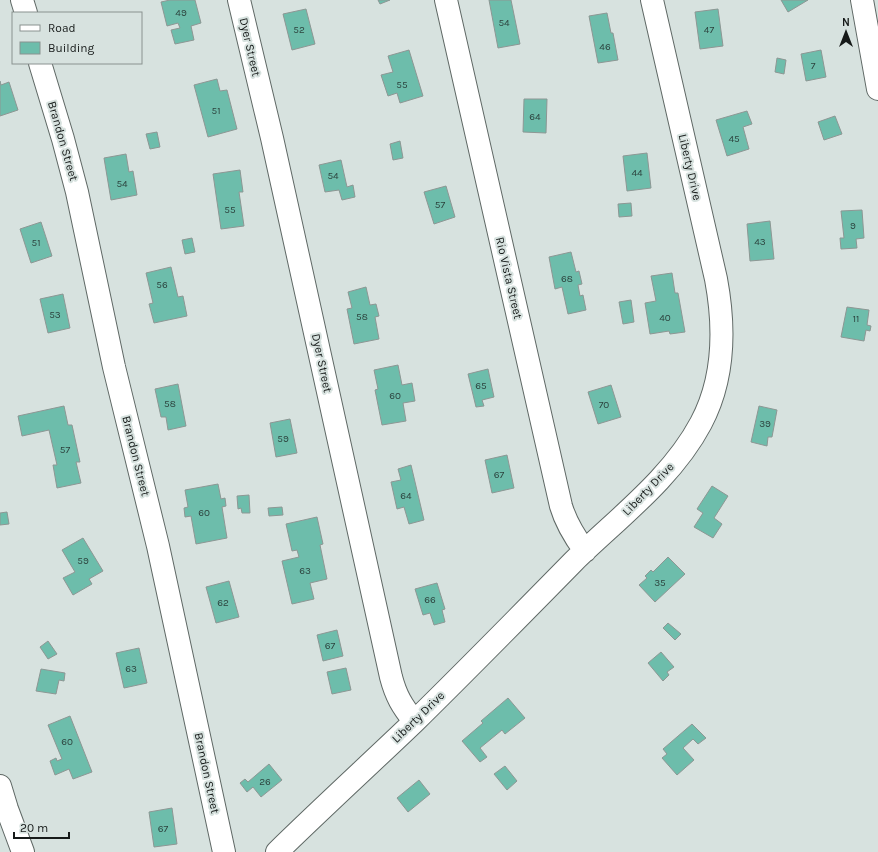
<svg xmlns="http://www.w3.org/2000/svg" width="878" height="852" font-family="Karla,sans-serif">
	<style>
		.building { fill: #6dbdab; stroke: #8d9794 }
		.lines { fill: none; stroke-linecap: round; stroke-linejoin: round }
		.minor-casing { stroke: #5f6865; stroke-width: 24 }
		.minor { stroke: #fff; stroke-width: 22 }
		.labels { text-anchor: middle; stroke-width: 4; stroke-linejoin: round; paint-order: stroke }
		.number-label { font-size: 10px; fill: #2c433e }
		.street-label { font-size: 12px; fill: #161a19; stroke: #d7e2df }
	</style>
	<rect width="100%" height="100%" fill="#d7e2df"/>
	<path class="building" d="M170 0H195L201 23 191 26 194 40 175 44 171 30 180 28 178 23 167 26 161 2Z
		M378 0H390L380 4Z
		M489 0H511L520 44 498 48Z
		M781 0H808L788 12Z
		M306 9 315 44 292 50 283 14Z
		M718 9 723 46 700 49 695 12Z
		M607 13 611 33H613L618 60 598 63 589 16Z
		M409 50 423 96 400 103 397 93 388 96 381 75 393 72 388 56Z
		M821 50 826 77 806 81 801 54Z
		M777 58 786 60 784 74 775 72Z
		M217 79 220 91 227 90 237 129 208 137 194 85Z
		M0 81 1 85 9 82 18 110 0 116Z
		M524 99H547L546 133 523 132Z
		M747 111 752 124 743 127 749 149 727 156 716 120Z
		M835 116 842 134 824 140 818 122Z
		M157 132 160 147 150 149 146 134Z
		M400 141 403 158 393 160 390 144Z
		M647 153 651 188 627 191 623 156Z
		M126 154 129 172 133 171 137 195 111 200 104 158Z
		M341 160 347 187 353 185 355 197 342 200 339 190 325 192 319 165Z
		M240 170 243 192H239L244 226 221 229 213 174Z
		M446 186 455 217 434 224 424 192Z
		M631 203 632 216 619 217 618 204Z
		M862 210 864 238 856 239 857 248 841 249 840 238H844L841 211Z
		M770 221 774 259 750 261 747 224Z
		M41 222 52 256 31 263 20 229Z
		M192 238 195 252 185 254 182 240Z
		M571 252 576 272 579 271 582 284 578 285 580 296 583 295 586 310 568 314 562 287 555 289 549 257Z
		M171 267 178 297 183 296 187 316 154 323 149 304 153 303 146 273Z
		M672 273 675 293H678L685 332 670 334 669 331 650 334 645 303 656 301 651 276Z
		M366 287 370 305 376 304 379 316 375 317 379 339 354 344 347 309 352 308 348 292Z
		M63 294 70 328 48 333 40 299Z
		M631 300 634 322 623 324 619 302Z
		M847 307 869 310 867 325 871 326 870 331 866 330 864 341 841 337Z
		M398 365 402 385 412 383 415 401 403 403 406 421 382 425 375 390 378 389 374 370Z
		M488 369 494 397 482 400 484 406 476 407 468 374Z
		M178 384 186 426 168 430 166 417H161L155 389Z
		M611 385 621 417 598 424 588 392Z
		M64 406 68 425H72L80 462H76L81 483 57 488 53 465H57L49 430 22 436 18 416Z
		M759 406 777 410 772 437H768L767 446 751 442Z
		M290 419 297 453 276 457 270 423Z
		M507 455 514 488 492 493 485 460Z
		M411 465 424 520 409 524 404 507 397 509 391 482 401 480 398 469Z
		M218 484 221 499 225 498 226 506 222 507 227 538 196 544 191 516 185 517 184 508 188 507 185 490Z
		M712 486 728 496 714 518 722 524 713 538 694 527 703 513 697 509Z
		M249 495 250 513H242L241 508 238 509 237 496Z
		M282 507 283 515 269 516 268 508Z
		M7 512 9 524 0 525V513Z
		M317 517 323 544 320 545 327 579 310 583 314 599 292 604 282 561 299 557 297 550 292 551 286 524Z
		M83 538 103 571 89 579 92 584 73 595 63 578 75 572 62 550Z
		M668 557 685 574 655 602 639 585 647 578 645 576 651 570 653 572Z
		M229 581 239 617 216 623 206 587Z
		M437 583 445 609 442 610 445 622 434 625 430 613 423 615 415 589Z
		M668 623 681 634 675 640 663 628Z
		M337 630 343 656 323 661 317 635Z
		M48 641 57 654 48 659 40 647Z
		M139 648 147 683 124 688 116 653Z
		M661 652 674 667 667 672 669 675 663 681 648 663Z
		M346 668 351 690 332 694 327 672Z
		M41 669 65 673 64 681 59 680 56 694 36 691Z
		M508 698 525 718 505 734 502 730 480 748 487 757 480 762 462 741 483 723 481 721Z
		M70 716 92 772 73 779 69 769 55 775 50 761 56 758 57 761 62 759 48 725Z
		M692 724 706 738 698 744 693 739 683 748 694 760 677 775 662 758 667 754 663 749Z
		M269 764 282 780 261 797 253 787 247 792 240 783 245 779 248 782Z
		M505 766 517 781 507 790 494 774Z
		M419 780 430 794 408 812 397 798Z
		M172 808 177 844 154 847 149 812Z"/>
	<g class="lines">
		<defs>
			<path id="minor" d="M22 0 26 13
				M239 0 272 138 391 677C396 696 402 706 414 721
				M446 0 561 506C566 523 574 536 585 551
				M862 0 878 89
				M40 63 63 139 77 192 114 367 158 546 224 852
				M0 786 7 809 23 852
				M277 852C322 808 369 765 414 722 468 669 521 615 574 561 618 518 672 478 701 423 725 378 725 327 716 279L652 0"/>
		</defs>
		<use href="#minor" class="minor-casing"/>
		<use href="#minor" class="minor"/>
	</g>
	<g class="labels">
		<g class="number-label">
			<text x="181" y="16">49</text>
			<text x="504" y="26">54</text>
			<text x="299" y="33">52</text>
			<text x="709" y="33">47</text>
			<text x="605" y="50">46</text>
			<text x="813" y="69">7</text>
			<text x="402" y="88">55</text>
			<text x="216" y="114">51</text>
			<text x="535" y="120">64</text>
			<text x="734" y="142">45</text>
			<text x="637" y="176">44</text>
			<text x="333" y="179">54</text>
			<text x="122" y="187">54</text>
			<text x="440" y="208">57</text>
			<text x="230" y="213">55</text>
			<text x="853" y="229">9</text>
			<text x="760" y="245">43</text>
			<text x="36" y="246">51</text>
			<text x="567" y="282">68</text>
			<text x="162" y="288">56</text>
			<text x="55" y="318">53</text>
			<text x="362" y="320">58</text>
			<text x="665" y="321">40</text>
			<text x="856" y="322">11</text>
			<text x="481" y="389">65</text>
			<text x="395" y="399">60</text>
			<text x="170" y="407">58</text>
			<text x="604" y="408">70</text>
			<text x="765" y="427">39</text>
			<text x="283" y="442">59</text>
			<text x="65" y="453">57</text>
			<text x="499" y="478">67</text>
			<text x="406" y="499">64</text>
			<text x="204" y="516">60</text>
			<text x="83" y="564">59</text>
			<text x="305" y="574">63</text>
			<text x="660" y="586">35</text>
			<text x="430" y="603">66</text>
			<text x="223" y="606">62</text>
			<text x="330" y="649">67</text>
			<text x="131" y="672">63</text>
			<text x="67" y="745">60</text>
			<text x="265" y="785">26</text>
			<text x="163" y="832">67</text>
		</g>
		<g class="street-label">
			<text transform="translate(250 47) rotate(77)" y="4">Dyer Street</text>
			<text transform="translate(63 141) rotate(74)" y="4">Brandon Street</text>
			<text transform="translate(690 167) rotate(77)" y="4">Liberty Drive</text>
			<text transform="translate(509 278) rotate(77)" y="4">Rio Vista Street</text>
			<text transform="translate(322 363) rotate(78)" y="4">Dyer Street</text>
			<text transform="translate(136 456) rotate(76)" y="4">Brandon Street</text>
			<text transform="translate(648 489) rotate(-46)" y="4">Liberty Drive</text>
			<text transform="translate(418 717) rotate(-44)" y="4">Liberty Drive</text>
			<text transform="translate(207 773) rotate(78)" y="4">Brandon Street</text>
		</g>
	</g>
	<rect x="12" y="12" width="130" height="52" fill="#d7e2df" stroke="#8a9290"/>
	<rect x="20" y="25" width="20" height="6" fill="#ffffff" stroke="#8a9290"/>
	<text x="48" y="32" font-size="12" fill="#161a19">Road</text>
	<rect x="20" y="42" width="20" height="12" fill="#6dbdab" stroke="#8a9290"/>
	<text x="48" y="52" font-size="12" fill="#161a19">Building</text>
	<g transform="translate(846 32)" stroke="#d7e2df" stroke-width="3" paint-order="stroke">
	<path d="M0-3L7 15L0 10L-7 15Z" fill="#161a19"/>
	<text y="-6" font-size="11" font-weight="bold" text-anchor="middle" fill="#161a19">N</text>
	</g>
	<path d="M14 832v6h55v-6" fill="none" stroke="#161a19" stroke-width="2"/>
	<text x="20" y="832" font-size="12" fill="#161a19" stroke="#d7e2df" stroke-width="3" paint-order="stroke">20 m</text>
</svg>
